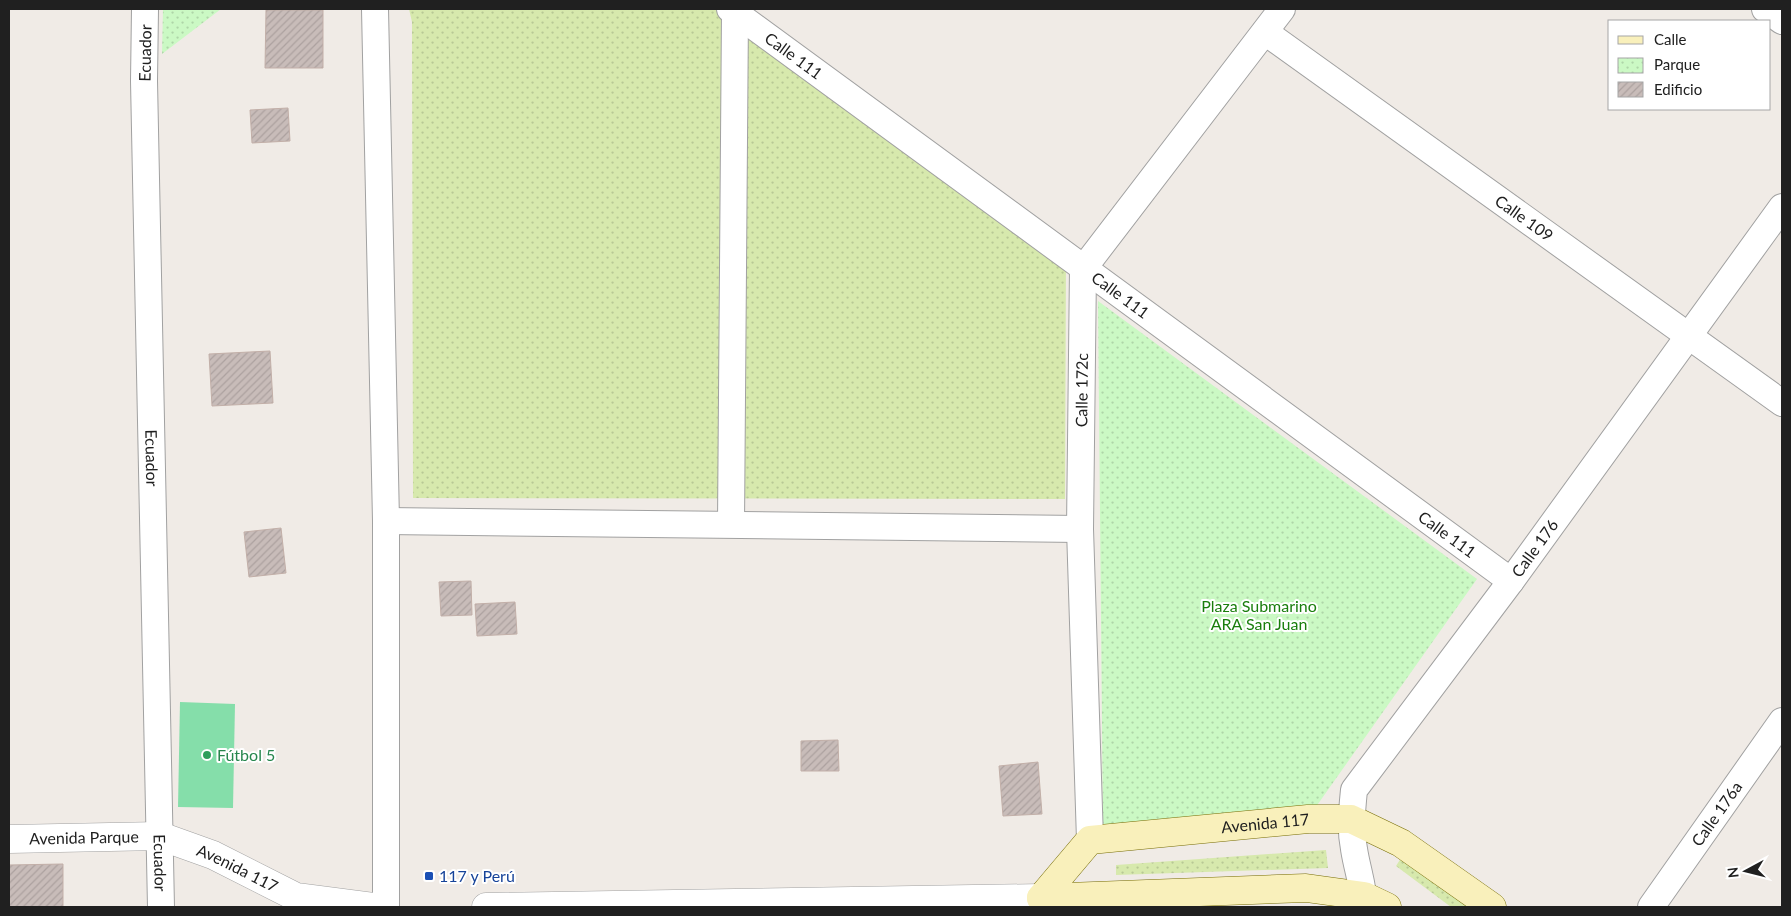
<svg xmlns="http://www.w3.org/2000/svg" width="1791" height="916" font-family="Lato,sans-serif">
	<style>
		.grass { fill: url(#grass-dots) }
		.park { fill: url(#park-dots) }
		.pitch { fill: #85deaa }
		.building { fill: url(#building-hatch); stroke: #c2afa8 }
		.lines { fill: none; stroke-linecap: round; stroke-linejoin: round }
		.minor-casing { stroke: #a1a1a1; stroke-width: 28 }
		.tertiary-casing { stroke: #a1a1a1; stroke-width: 29 }
		.secondary-casing { stroke: #776d06; stroke-width: 29 }
		.minor { stroke: #fff; stroke-width: 26 }
		.tertiary { stroke: #fff; stroke-width: 28 }
		.secondary { stroke: #f9f0bb; stroke-width: 28 }
		.leisure-dot { fill: #2e9e5b; stroke: #fff; stroke-width: 2 }
		.transit-dot { fill: #1a4fb4; stroke: #fff; stroke-width: 2 }
		.labels { text-anchor: middle; stroke-width: 4; stroke-linejoin: round; paint-order: stroke }
		.street-label { font-size: 16px; fill: #202020; stroke: #fff }
		.park-label { font-size: 16px; fill: #1a7e0d; stroke: #fff }
		.leisure-label { font-size: 16px; fill: #27864d; stroke: #fff; text-anchor: start }
		.transit-label { font-size: 16px; fill: #164399; stroke: #fff; text-anchor: start }
	</style>
	<defs>
		<pattern id="grass-dots" width="8" height="8" patternUnits="userSpaceOnUse" patternTransform="scale(1.25)"><rect width="8" height="8" fill="#d7e9ad"/><path d="M2 2h.1M6 6h.1" fill="none" stroke="#b8c895" stroke-width="1.8" stroke-linecap="round"/></pattern>
		<pattern id="park-dots" width="8" height="8" patternUnits="userSpaceOnUse" patternTransform="scale(1.25)"><rect width="8" height="8" fill="#cbf9c4"/><path d="M2 2h.1M6 6h.1" fill="none" stroke="#aed5a8" stroke-width="1.8" stroke-linecap="round"/></pattern>
		<pattern id="building-hatch" width="6" height="6" patternUnits="userSpaceOnUse" patternTransform="scale(1.25)"><rect width="6" height="6" fill="#c8bcb9"/><path d="M-1 1l2-2M0 6l6-6M5 7l2-2" fill="none" stroke="#aca19f"/></pattern>
	</defs>
	<rect width="100%" height="100%" fill="#f0ebe6"/>
	<path class="grass" d="M409 9H746L1066 250 1065 499 413 498 412 22Z
		M1326 850 1328 868 1116 875V865Z
		M1401 858 1468 907H1451L1396 866Z"/>
	<path class="park" d="M163 9H221L162 54Z
		M1098 301 1477 579 1313 811 1103 829Z"/>
	<path class="pitch" d="M180 702 235 704 233 808 178 807Z"/>
	<path class="building" d="M266 10H323V68H265Z
		M288 108 290 141 252 143 250 110Z
		M270 351 273 403 212 406 209 354Z
		M281 528 286 573 249 577 244 532Z
		M471 581 472 615 441 616 439 582Z
		M515 602 517 634 477 636 475 604Z
		M838 740 839 771H801V741Z
		M1038 762 1042 814 1003 816 999 766Z
		M63 864V907H9V865Z"/>
	<g class="lines">
		<defs>
			<g id="minor">
				<path id="s1" d="M145 9 144 81 161 907"/>
				<path d="M375 9 386 521V907"/>
				<path id="s2" d="M730 9 1511 581"/>
				<path d="M1765 9 1782 21"/>
				<path id="s3" d="M1265 32 1782 403"/>
				<path d="M386 521 1080 529"/>
				<path d="M731 524 735 12"/>
				<path id="s4" d="M1090 840 1080 529 1083 269 1282 9"/>
				<path id="s5" d="M1364 907C1364 887 1357 869 1354 849 1350 829 1352 810 1354 790L1511 581 1782 207"/>
				<path id="s6" d="M1651 907 1782 721"/>
			</g>
			<g id="tertiary">
				<path id="s7" d="M9 839 160 836 213 855 296 897 373 907"/>
				<path d="M486 907 1041 898"/>
			</g>
			<g id="secondary">
				<path id="s8" d="M1041 898 1090 840 1308 819H1351L1401 843 1492 907"/>
				<path d="M1041 898 1306 888 1364 896 1387 907"/>
			</g>
		</defs>
		<use href="#minor" class="minor-casing"/>
		<use href="#tertiary" class="tertiary-casing"/>
		<use href="#secondary" class="secondary-casing"/>
		<use href="#minor" class="minor"/>
		<use href="#tertiary" class="tertiary"/>
		<use href="#secondary" class="secondary"/>
	</g>
	<circle class="leisure-dot" cx="207" cy="755" r="5"/>
	<rect class="transit-dot" x="424" y="871" width="10" height="10" rx="2.5"/>
	<g class="labels">
		<g class="street-label">
			<text transform="translate(145 53) rotate(-89)" y="6">Ecuador</text>
			<text dy="6" stroke="none"><textPath href="#s2" startOffset="79">Calle 111</textPath></text>
			<text dy="6" stroke="none"><textPath href="#s3" startOffset="319">Calle 109</textPath></text>
			<text dy="6" stroke="none"><textPath href="#s2" startOffset="484">Calle 111</textPath></text>
			<text dy="6" stroke="none"><textPath href="#s4" startOffset="450">Calle 172c</textPath></text>
			<text dy="6" stroke="none"><textPath href="#s1" startOffset="449">Ecuador</textPath></text>
			<text dy="6" stroke="none"><textPath href="#s2" startOffset="889">Calle 111</textPath></text>
			<text dy="6" stroke="none"><textPath href="#s5" startOffset="420">Calle 176</textPath></text>
			<text dy="6" stroke="none"><textPath href="#s6" startOffset="114">Calle 176a</textPath></text>
			<text dy="6" stroke="none"><textPath href="#s8" startOffset="252">Avenida 117</textPath></text>
			<text dy="6" stroke="none"><textPath href="#s7" startOffset="75">Avenida Parque</textPath></text>
			<text dy="6" stroke="none"><textPath href="#s1" startOffset="854">Ecuador</textPath></text>
			<text dy="6" stroke="none"><textPath href="#s7" startOffset="235">Avenida 117</textPath></text>
		</g>
		<g class="park-label">
			<text x="1259" y="612">Plaza Submarino<tspan x="1259" dy="18">ARA San Juan</tspan></text>
		</g>
		<g class="leisure-label">
			<text x="217" y="761">Fútbol 5</text>
		</g>
		<g class="transit-label">
			<text x="439" y="882">117 y Perú</text>
		</g>
	</g>
	<rect width="1791" height="916" fill="none" stroke="#202020" stroke-width="20"/>
	<rect x="1608" y="20" width="162" height="90" fill="#ffffff" stroke="#a6a6a6"/>
	<rect x="1618" y="36" width="25" height="8" fill="#f9f0bb" stroke="#a6a6a6"/>
	<text x="1654" y="45" font-size="15" fill="#202020">Calle</text>
	<rect x="1618" y="58" width="25" height="15" fill="url(#park-dots)" stroke="#a6a6a6"/>
	<text x="1654" y="70" font-size="15" fill="#202020">Parque</text>
	<rect x="1618" y="82" width="25" height="15" fill="url(#building-hatch)" stroke="#a6a6a6"/>
	<text x="1654" y="95" font-size="15" fill="#202020">Edificio</text>
	<g transform="translate(1746 871) rotate(263)" stroke="#ffffff" stroke-width="4" paint-order="stroke">
	<path d="M0-4L9 19L0 12L-9 19Z" fill="#202020"/>
	<text y="-8" font-size="14" font-weight="bold" text-anchor="middle" fill="#202020">N</text>
	</g>
</svg>
